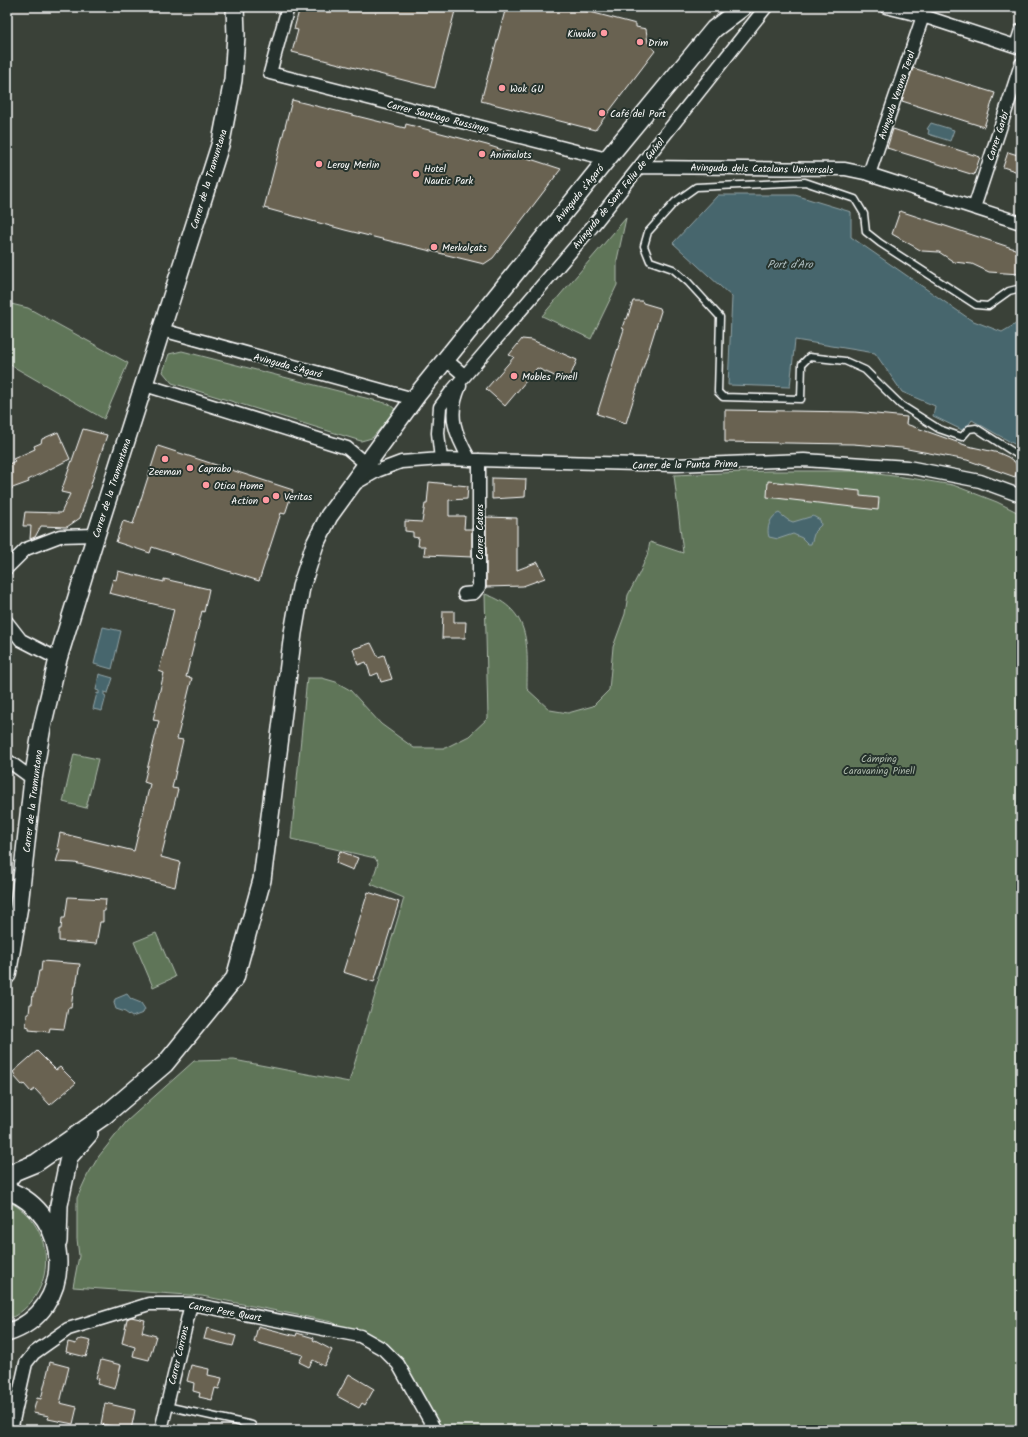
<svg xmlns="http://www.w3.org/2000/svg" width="1028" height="1437" font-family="Kalam,sans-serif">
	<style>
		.green { fill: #5e7458; stroke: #aebaac }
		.water { fill: #47666d; stroke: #91a3a7 }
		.building { fill: #696251; stroke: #fff }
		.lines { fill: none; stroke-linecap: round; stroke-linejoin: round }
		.lane-casing { stroke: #fff; stroke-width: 9 }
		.street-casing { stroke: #fff; stroke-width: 15 }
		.secondary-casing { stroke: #fff; stroke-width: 20 }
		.lane { stroke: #26332d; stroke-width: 6 }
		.street { stroke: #26332d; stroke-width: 12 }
		.secondary { stroke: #26332d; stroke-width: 17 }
		.poi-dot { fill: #ff9aa2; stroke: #26332d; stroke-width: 1.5 }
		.labels { text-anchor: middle; stroke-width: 4; stroke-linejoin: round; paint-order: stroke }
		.poi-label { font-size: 10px; fill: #fff; stroke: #26332d; text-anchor: start }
		.street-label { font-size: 10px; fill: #fff; stroke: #26332d }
		.park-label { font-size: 10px; fill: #aebaac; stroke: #26332d }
		.water-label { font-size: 11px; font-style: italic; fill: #acbabd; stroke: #26332d }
	</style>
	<rect width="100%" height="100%" fill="#3a4138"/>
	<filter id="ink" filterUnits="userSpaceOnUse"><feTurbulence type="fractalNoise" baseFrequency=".025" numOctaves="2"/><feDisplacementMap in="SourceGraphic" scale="8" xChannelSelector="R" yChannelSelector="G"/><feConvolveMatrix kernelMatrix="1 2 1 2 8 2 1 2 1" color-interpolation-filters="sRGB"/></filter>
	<g filter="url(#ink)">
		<path class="green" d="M626 218 617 260V285L591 339 542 316Z
			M7 303 28 308 128 363 104 419 7 363Z
			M182 351 389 404 396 410 372 438 361 441 172 383 163 372 169 354Z
			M768 471H853L910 478 953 485 997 502 1021 514V1430H437L390 1353 332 1322 202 1296 73 1287 79 1256 77 1239V1198L87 1176 99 1156 127 1121 194 1061 234 1060 349 1082 404 898 371 884 378 863 375 858 291 839 307 678H322L336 682 350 690 381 724 414 748H445L469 736 488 718 485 594C533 610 527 648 527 689L550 710 568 713 593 706 609 690 613 647 625 614 628 595 639 574 647 556 650 542 683 553 674 475Z
			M74 754 98 759 86 808 63 802Z
			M156 933 175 977 153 987 134 942Z
			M7 1201C58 1224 59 1297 7 1320Z"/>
		<path class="water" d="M931 123 954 130 950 141 928 134 929 130 927 129Z
			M718 195H795L851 212V237L971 320 1002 332 1021 321V448L972 420 964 431 933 416 935 406 902 392 875 353 795 340 790 387 728 385 732 297 673 243Z
			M779 513 788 520 793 522 813 516 820 520 821 525 815 531 811 544H808L802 538 793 534 778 539 769 537C766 529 770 516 779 513Z
			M103 627 121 631 112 669 94 664Z
			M99 674 113 678 108 693 104 692V695L106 696 102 711 93 709 97 693 99 694V691L96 690Z
			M127 994 131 999 141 1003 145 1009 143 1013 132 1017 125 1012 116 1009 114 1003 115 999Z"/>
		<path class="building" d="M300 7H456L435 88 292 52 298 30 294 29Z
			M506 7H571L636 24V27L646 29 648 43 655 51 595 130 481 101Z
			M913 68 995 93 984 127 902 101Z
			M292 100 405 128 406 124 487 145 561 169 493 258 484 264 345 230 264 208Z
			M893 129 980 157 974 175 887 148Z
			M1008 152 1021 156V173L1003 167Z
			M900 211 1021 251V274L989 272 972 264 954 262 939 252 922 251 892 234Z
			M633 301H642L643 303 660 308 661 311 626 423 597 414 624 329 622 328 625 319H627Z
			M522 339 532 340 577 360 568 382 537 368 505 406 486 389 514 357 509 355Z
			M725 410 855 412 907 417 906 424 968 446 999 453 1008 457 1016 463 1017 470 1015 477 967 460 902 448 853 444 725 442Z
			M83 429 107 435 80 518 67 527 41 526 35 537 30 539 31 526H23L25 512 61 513 70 494 61 492Z
			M58 432 70 459 28 480 29 482 7 490V465L15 461 13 459 35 449 34 446 41 443 42 439Z
			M158 446 293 490 285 514 281 513 259 581 152 547 150 553 116 542 123 521 133 524Z
			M492 478 526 479 525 497 492 499Z
			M768 481 860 491V496L879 498 878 510 767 497Z
			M429 482 468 486 467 499 449 500V516H465L464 529H472V557L424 555 425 546H418L419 538 413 537V532L405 531V521L422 522 425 504H427Z
			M486 517 517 518V570L538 562 545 578 523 586 486 587Z
			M118 571 164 582V579L209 589 204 612 202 611 186 677 192 678 177 739 183 740 172 788 178 789 161 857 180 862 175 887 75 863 56 862 60 849H57L60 833 134 851 150 784 144 782 159 721 153 720 164 673 159 671 174 609 109 593 113 579 116 580Z
			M443 611H454V622H466L465 638H442Z
			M371 643 378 657 384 655 392 679 381 682 378 673 371 676 366 662 358 665 353 649Z
			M340 851 358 858 353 870 336 863Z
			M368 892 399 902 374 982 343 972Z
			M68 897 106 899 105 911H103V922H100L96 944 59 941V929H61L62 918H65Z
			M42 961 80 964 76 986H74L71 1008H68L64 1029 50 1028 49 1032 29 1030V1027L26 1026 27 1014H29L30 1004H32L33 993H35L39 971H41Z
			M37 1051 56 1070 60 1067 76 1083 50 1105 35 1089 31 1092 24 1084 22 1085 14 1076 15 1075 13 1072Z
			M131 1317 145 1320 142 1332 156 1336 149 1360 133 1356 135 1347 122 1343 127 1319Z
			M258 1326 296 1336 297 1333 314 1338 313 1340 332 1350 324 1366 313 1360 309 1367 299 1362 303 1355 254 1342Z
			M207 1328 236 1336 233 1346 204 1339Z
			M82 1339 91 1341 86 1357 66 1352 68 1342 76 1344 77 1340Z
			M101 1360 121 1365 115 1389 97 1384 99 1379 96 1378Z
			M50 1362 69 1367 60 1403 77 1407 73 1424 48 1419 49 1416 33 1413 37 1398 41 1399Z
			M191 1365 209 1369 208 1375 222 1378 219 1389 215 1388 212 1400 199 1397 200 1393 193 1391 194 1383 187 1381Z
			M349 1374 374 1389 365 1405 362 1403 359 1408 337 1396Z
			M105 1403 135 1410 131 1430 101 1424Z"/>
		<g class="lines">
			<defs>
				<path id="lane" d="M1021 288 1009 291 988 306 976 305 880 243 866 232 864 214 855 199 805 182 696 187 675 202 648 232 644 246 650 261 673 269 688 282 720 317 718 392 723 397 801 399 802 364 809 357 845 361 865 370 901 405 939 429 962 437 969 429 976 428 1021 457
					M166 1406 252 1425"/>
				<path id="street" d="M288 7 270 73 607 159
					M886 7 923 16 1021 48
					M1016 46 1021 30
					M640 167 845 169 869 174 1021 223
					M869 174 923 16
					M974 208 1021 64
					M162 330 414 399
					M445 359 464 375
					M145 385 347 448 366 464
					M460 386C447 415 455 434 470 460
					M441 459 438 433 440 407 451 392 591 228 766 7
					M356 483 377 471 401 462 441 459 676 465 804 460 908 467 980 481 1021 496
					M7 568 26 549 60 536 96 535
					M464 594 474 593 479 587V460
					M7 622 21 640 58 659
					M7 760 33 779
					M11 1430 26 1363 34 1353 68 1329 149 1304H191L360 1336 383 1349 398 1364 435 1430
					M161 1430 191 1304"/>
				<path id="secondary" d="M7 975 19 906 33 779 42 727 58 659 96 535 221 142 233 80 236 35 235 7
					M7 1181 14 1172 36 1163 104 1116 165 1064 235 978 262 880 293 633 301 587 315 544 329 516 417 395 607 159 714 29 743 7
					M7 1190C74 1214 76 1311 7 1333
					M58 1242 59 1205 69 1157 89 1134"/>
			</defs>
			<use href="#lane" class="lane-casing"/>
			<use href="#street" class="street-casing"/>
			<use href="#secondary" class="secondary-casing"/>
			<use href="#lane" class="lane"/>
			<use href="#street" class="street"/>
			<use href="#secondary" class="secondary"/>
		</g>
	</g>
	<g class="poi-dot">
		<circle cx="604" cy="33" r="4"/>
		<circle cx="640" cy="42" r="4"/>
		<circle cx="502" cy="88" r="4"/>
		<circle cx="602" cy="113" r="4"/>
		<circle cx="482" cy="154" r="4"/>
		<circle cx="319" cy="164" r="4"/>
		<circle cx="416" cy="174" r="4"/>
		<circle cx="434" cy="247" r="4"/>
		<circle cx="514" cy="376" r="4"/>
		<circle cx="165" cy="459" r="4"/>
		<circle cx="190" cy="468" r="4"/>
		<circle cx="206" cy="485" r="4"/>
		<circle cx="276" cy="496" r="4"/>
		<circle cx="266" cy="500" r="4"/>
	</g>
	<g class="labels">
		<g class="poi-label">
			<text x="596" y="37" text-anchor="end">Kiwoko</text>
			<text x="648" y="46">Drim</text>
			<text x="510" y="92">Wok GU</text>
			<text x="610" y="117">Café del Port</text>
			<text x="490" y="158">Animalots</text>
			<text x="327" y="168">Leroy Merlin</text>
			<text x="424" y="172">Hotel<tspan x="424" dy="12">Nautic Park</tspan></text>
			<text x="442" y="251">Merkalçats</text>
			<text x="522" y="380">Mobles Pinell</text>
			<text x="198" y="472">Caprabo</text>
			<text x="165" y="475" text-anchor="middle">Zeeman</text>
			<text x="214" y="489">Otica Home</text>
			<text x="284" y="500">Veritas</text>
			<text x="258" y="504" text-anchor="end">Action</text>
		</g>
		<g class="street-label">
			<text transform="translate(896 95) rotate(-71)" y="4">Avinguda Verona Terol</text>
			<text transform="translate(438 116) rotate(14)" y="4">Carrer Santiago Russinyo</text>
			<text transform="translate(997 136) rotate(-72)" y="4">Carrer Garbí</text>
			<text transform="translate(762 168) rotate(1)" y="4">Avinguda dels Catalans Universals</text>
			<text transform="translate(208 179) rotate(-73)" y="4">Carrer de la Tramuntana</text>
			<text transform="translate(579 193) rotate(-51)" y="4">Avinguda s'Agaró</text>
			<text transform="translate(618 193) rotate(-51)" y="4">Avinguda de Sant Feliu de Guíxol</text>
			<text transform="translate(288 365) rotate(15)" y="4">Avinguda s'Agaró</text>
			<text transform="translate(685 464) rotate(-1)" y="4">Carrer de la Punta Prima</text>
			<text transform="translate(111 488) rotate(-72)" y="4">Carrer de la Tramuntana</text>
			<text transform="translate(479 532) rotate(-90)" y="4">Carrer Catars</text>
			<text transform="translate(32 801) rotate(-83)" y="4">Carrer de la Tramuntana</text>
			<text transform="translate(225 1311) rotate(10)" y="4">Carrer Pere Quart</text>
			<text transform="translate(178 1355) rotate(-77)" y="4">Carrer Corrons</text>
		</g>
		<g class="park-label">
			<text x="879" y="762">Càmping<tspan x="879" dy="12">Caravaning Pinell</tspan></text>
		</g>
		<g class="water-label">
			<text x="790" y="268">Port d'Aro</text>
		</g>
	</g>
	<rect width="1028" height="1437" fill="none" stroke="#26332d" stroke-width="24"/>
	<rect x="12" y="12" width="1004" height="1413" fill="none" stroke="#fff" stroke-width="1.5" filter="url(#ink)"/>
</svg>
